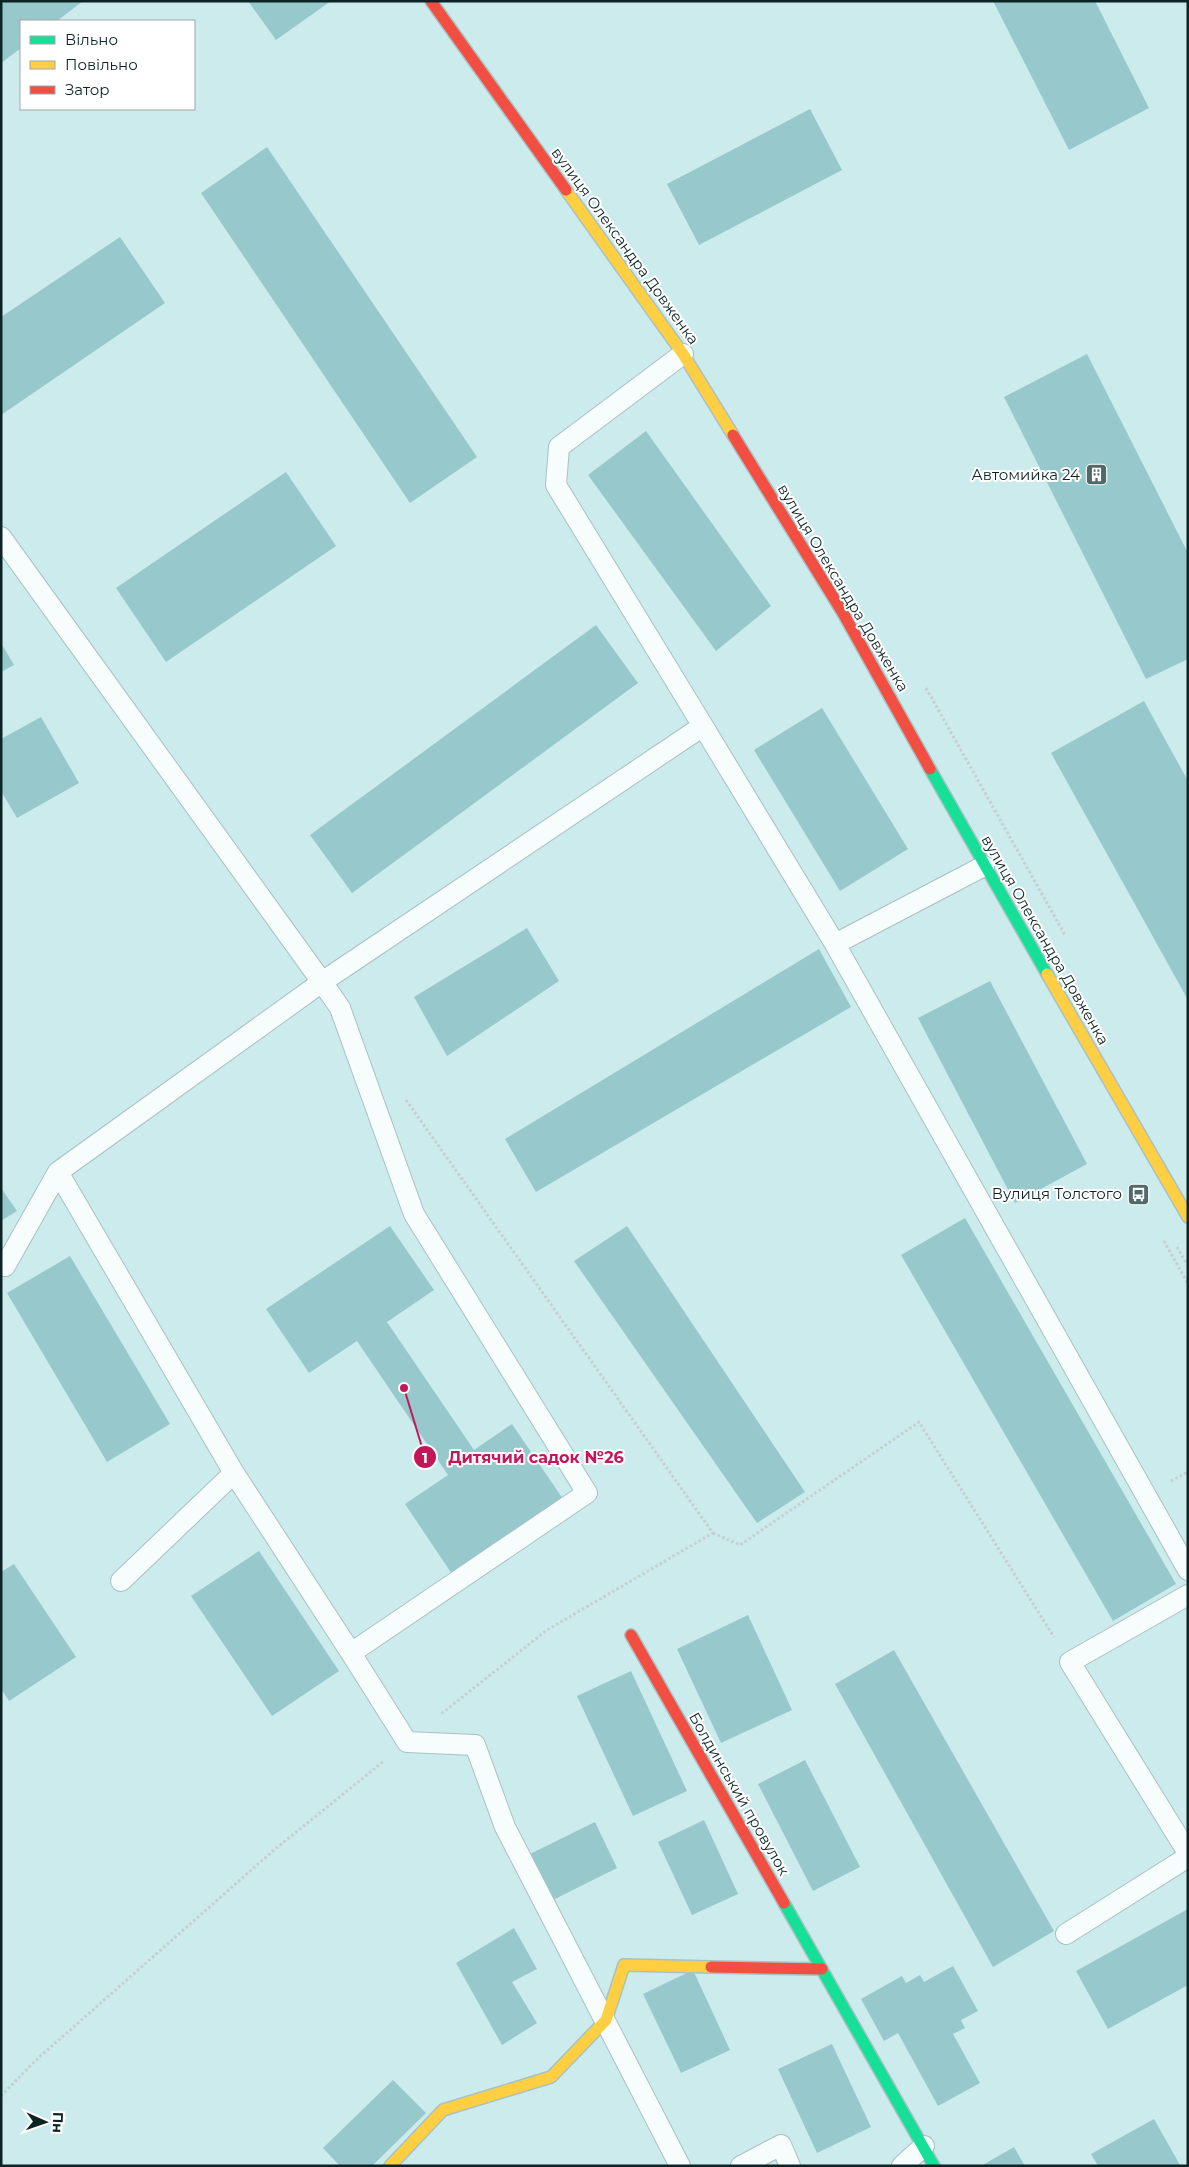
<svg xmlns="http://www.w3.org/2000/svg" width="1189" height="2167" font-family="Montserrat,sans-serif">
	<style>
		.building { fill: #97c9cc }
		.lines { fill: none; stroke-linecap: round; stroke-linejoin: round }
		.lane-casing { stroke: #a9c1c3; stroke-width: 22 }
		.fast-casing { stroke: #a9c1c3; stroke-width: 14 }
		.slow-casing { stroke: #a9c1c3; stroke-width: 14 }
		.jam-casing { stroke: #a9c1c3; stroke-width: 14 }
		.path { stroke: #c6cfcf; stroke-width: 3; stroke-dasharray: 2.5 2.5; stroke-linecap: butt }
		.lane { stroke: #f7fcfc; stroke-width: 20 }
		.fast { stroke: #16e098; stroke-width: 11 }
		.slow { stroke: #ffcf43; stroke-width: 11 }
		.jam { stroke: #f24e42; stroke-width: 11 }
		.labels { text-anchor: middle; stroke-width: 4; stroke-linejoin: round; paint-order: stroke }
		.street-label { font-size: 15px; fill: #0d2426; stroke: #fff }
		.poi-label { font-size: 15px; fill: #0d2426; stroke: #fff; text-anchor: end }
		.leader { fill: none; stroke: #c2185b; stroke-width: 2 }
		.callout-dot { fill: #c2185b; stroke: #fff; stroke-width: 2 }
		.mark-label { font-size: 15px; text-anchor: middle; font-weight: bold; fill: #fff }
		.callout-label { font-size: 16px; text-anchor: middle; font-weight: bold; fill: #c2185b; stroke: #fff; stroke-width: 4; stroke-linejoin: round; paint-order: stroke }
	</style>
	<rect width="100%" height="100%" fill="#ccebed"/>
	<path class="building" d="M1 1H83L57 21H21V48L1 63Z
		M248 1H331L276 40Z
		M993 1H1095L1149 108 1069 150Z
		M810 109 842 170 699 245 667 184Z
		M267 147 477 457 410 503 201 193Z
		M120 237 165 303 1 415V317Z
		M1087 354 1188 553V659L1146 679 1004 397Z
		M646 431 771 606 716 651 588 475Z
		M286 472 336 546 166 662 116 588Z
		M596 625 638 683 352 893 310 835Z
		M1 643 14 665 1 672Z
		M1144 701 1188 781V1000L1051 753Z
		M822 708 908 849 840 891 754 750Z
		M41 717 79 783 17 818 1 791V739Z
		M527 928 559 981 447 1056 414 997Z
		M819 949 851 1007 536 1192 505 1139Z
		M990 981 1087 1164 1015 1203 918 1018Z
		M1 1188 17 1211 1 1221Z
		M965 1218 1176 1584 1113 1621 901 1255Z
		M390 1226 434 1290 387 1322 474 1450 512 1424 563 1499 452 1574 405 1504 448 1475 357 1341 309 1373 266 1309Z
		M627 1226 805 1492 757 1523 574 1261Z
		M70 1256 170 1424 107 1462 7 1293Z
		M259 1551 339 1671 272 1716 191 1596Z
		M14 1564 76 1657 9 1701 1 1689V1572Z
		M748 1615 792 1710 721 1743 677 1649Z
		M894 1650 1054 1931 993 1967 835 1684Z
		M631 1671 687 1791 633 1816 577 1696Z
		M805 1760 860 1867 813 1891 758 1784Z
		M704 1820 738 1894 692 1915 658 1842Z
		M595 1822 617 1868 553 1900 530 1854Z
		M1188 1909V1985L1108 2029 1076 1971Z
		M514 1928 537 1969 512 1982 537 2023 502 2045 456 1963Z
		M953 1966 978 2011 961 2020 965 2028 953 2034 980 2083 938 2106 898 2033 884 2041 861 1999 902 1976 906 1983 920 1975 924 1982Z
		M693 1970 730 2050 681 2073 643 1994Z
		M832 2044 871 2127 817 2153 778 2069Z
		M393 2080 426 2113 372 2166H340L323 2148Z
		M1154 2119 1180 2165 1098 2166 1091 2154Z
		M1014 2147 1025 2166H981Z"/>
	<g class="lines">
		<defs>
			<path id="lane" d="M683 354 559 447 556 485 703 726
				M1 537 322 982 703 726 835 944 984 866
				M835 944 1188 1570
				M58 1172 234 1473 121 1581
				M1 1266H5L58 1172 322 982 340 1008 414 1214 587 1493 351 1653 407 1742 475 1745 505 1827 680 2166
				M234 1473 351 1653
				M1188 1595 1070 1662 1188 1853
				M1066 1934 1188 1857
				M741 2166 781 2145 790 2166
				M902 2166 924 2146"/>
			<path id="fast" d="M930 769 1047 974
				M784 1903 934 2166"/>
			<path id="slow" d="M566 190 683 354 733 435
				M1047 974 1188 1217
				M390 2166 443 2110 551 2077 606 2020 624 1965 711 1967"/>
			<path id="jam" d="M431 1 566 190
				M733 435 843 613 930 769
				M631 1635 784 1903
				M711 1967 822 1969"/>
		</defs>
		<use href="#lane" class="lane-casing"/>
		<use href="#fast" class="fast-casing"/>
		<use href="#slow" class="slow-casing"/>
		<use href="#jam" class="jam-casing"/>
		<path class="path" d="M926 688 1065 935
			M406 1100 713 1533 547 1630 441 1714
			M1164 1241 1188 1284
			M1177 1247 1188 1266
			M1171 1481 1188 1472
			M713 1533 740 1545 919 1422 1054 1637
			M1 2096 35 2061 274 1850 384 1761"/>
		<use href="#lane" class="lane"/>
		<use href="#fast" class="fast"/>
		<use href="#slow" class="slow"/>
		<use href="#jam" class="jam"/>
	</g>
	<defs>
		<symbol id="building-square" viewBox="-11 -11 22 22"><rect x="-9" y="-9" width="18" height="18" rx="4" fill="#506a6c" stroke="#fff"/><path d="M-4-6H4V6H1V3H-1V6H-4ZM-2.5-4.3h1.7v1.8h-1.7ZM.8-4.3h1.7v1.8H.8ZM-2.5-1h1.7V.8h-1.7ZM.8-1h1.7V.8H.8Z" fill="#fff"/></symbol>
		<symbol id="bus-square" viewBox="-11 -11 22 22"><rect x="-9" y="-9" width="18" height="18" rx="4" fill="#506a6c" stroke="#fff"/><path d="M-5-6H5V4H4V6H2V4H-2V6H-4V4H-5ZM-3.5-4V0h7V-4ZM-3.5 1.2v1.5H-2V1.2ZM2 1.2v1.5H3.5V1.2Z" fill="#fff"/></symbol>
	</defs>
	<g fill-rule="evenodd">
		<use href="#building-square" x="1084" y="462" width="25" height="25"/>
		<use href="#bus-square" x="1126" y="1182" width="25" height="25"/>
	</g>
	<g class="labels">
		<g class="street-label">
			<text transform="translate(625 246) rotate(54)" y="5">вулиця Олександра Довженка</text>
			<text transform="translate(843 588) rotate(59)" y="5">вулиця Олександра Довженка</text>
			<text transform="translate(1045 940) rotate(60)" y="5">вулиця Олександра Довженка</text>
			<text transform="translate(739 1794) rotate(60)" y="5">Болдинський провулок</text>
		</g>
		<g class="poi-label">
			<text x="1080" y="480">Автомийка 24</text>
			<text x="1122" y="1199">Вулиця Толстого</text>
		</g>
	</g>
	<path class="leader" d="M404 1388L425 1457"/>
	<g class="callout-dot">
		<circle cx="404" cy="1388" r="5"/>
		<circle cx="425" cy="1457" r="12"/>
	</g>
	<g class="mark-label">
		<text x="425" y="1463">1</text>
	</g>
	<g class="callout-label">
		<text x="536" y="1463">Дитячий садок №26</text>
	</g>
	<rect width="1189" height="2167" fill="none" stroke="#0d2426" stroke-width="5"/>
	<rect x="20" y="20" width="175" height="90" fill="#ffffff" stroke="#9ea7a8"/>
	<rect x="30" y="36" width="25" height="8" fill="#16e098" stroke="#9ea7a8"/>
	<text x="65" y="45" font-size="15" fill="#0d2426">Вільно</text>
	<rect x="30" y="61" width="25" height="8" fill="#ffcf43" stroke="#9ea7a8"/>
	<text x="65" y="70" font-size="15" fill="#0d2426">Повільно</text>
	<rect x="30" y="86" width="25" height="8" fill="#f24e42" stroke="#9ea7a8"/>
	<text x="65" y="95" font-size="15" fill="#0d2426">Затор</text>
	<g transform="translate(45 2122) rotate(92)" stroke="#ffffff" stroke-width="4" paint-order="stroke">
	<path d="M0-4L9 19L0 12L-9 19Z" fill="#0d2426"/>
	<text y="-8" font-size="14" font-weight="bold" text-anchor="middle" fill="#0d2426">Пн</text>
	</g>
</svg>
